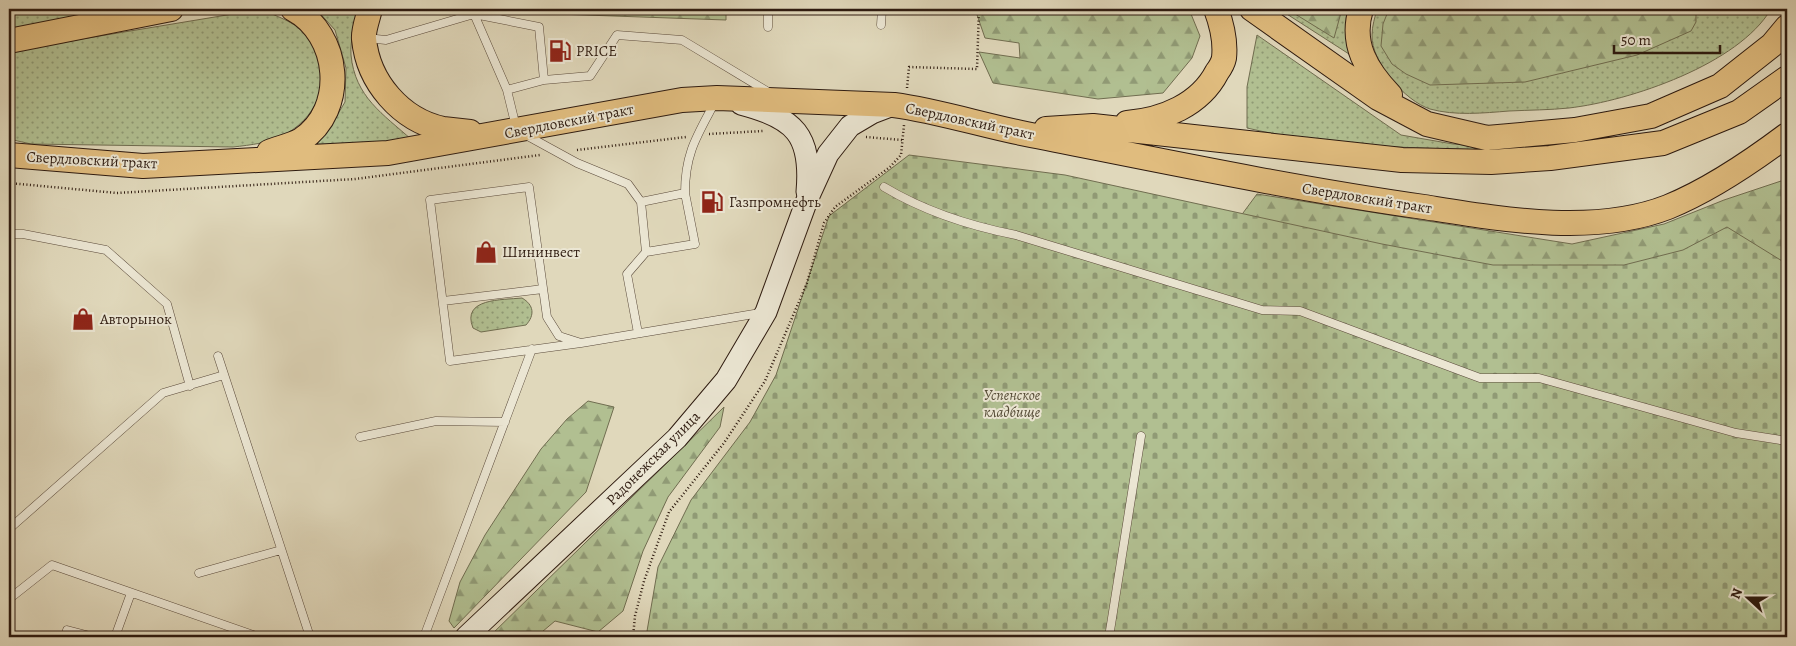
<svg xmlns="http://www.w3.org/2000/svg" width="1796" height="646" font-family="Alegreya,serif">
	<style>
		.grass { fill: url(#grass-dots); stroke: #706d50 }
		.forest { fill: url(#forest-firs); stroke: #706d50 }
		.cemetery { fill: url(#cemetery-stones); stroke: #706d50 }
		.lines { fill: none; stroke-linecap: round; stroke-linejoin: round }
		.lane-casing { stroke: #5a4a3b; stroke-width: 9 }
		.secondary-casing { stroke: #2e1b10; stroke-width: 23 }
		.primary-casing { stroke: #2e1b10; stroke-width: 26 }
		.path { stroke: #2e1b10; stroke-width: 2.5; stroke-dasharray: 1 2.5; stroke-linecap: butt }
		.lane { stroke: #ebe6d3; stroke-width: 8 }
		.secondary { stroke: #ebe6d3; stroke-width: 21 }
		.primary { stroke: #e0bc7e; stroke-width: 24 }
		.labels { text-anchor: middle; stroke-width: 4; stroke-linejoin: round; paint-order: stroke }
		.poi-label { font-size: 15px; fill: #2e1b10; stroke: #ebe6d3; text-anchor: start }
		.street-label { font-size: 15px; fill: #2e1b10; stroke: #ebe6d3 }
		.park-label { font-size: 15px; font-style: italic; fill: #554c37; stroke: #ebe6d3 }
	</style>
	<defs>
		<pattern id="grass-dots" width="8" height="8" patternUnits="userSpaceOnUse" patternTransform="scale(1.25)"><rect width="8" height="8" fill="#b1bf91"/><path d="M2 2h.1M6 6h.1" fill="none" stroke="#909a75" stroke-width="1.8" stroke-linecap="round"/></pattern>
		<pattern id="forest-firs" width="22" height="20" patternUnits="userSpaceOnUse" patternTransform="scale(1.25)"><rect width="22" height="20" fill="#b1bf91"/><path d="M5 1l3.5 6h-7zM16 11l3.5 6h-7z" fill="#909a75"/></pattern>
		<pattern id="cemetery-stones" width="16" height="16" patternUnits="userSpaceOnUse" patternTransform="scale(1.25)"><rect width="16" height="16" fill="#b1bf91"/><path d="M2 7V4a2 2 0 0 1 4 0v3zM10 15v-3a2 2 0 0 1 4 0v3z" fill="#909a75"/></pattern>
	</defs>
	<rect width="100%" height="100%" fill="#e0d8bb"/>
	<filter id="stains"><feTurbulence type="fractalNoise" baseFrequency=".004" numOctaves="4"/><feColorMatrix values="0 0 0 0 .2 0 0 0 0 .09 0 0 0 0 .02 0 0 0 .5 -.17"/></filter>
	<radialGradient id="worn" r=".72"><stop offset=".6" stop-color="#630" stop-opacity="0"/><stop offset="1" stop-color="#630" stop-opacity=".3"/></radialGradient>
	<path class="grass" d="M9 9H143L9 33Z
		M316 9H357C355 23 350 41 351 55 355 97 383 114 412 140L352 145 313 144 329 129 345 102 346 68 335 30Z
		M1279 9H1349L1347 15 1349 54Z
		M1377 9H1771C1739 64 1630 101 1569 108 1550 110 1529 110 1509 111 1484 113 1455 116 1430 109 1405 101 1371 62 1372 35 1372 26 1375 17 1377 9Z
		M267 12C282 18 300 25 309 39 333 74 322 113 286 134 271 143 250 145 233 147L31 144 9 139V51L239 13Z
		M1257 35 1401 135 1453 144 1493 147V150C1411 148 1327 147 1247 128V87Z
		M522 298C534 305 535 315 526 325L481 332 473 328C461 298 502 300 522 298Z"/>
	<path class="forest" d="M555 9H726V20L557 14Z
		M975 9H1183L1191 14 1200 36 1192 58 1163 93 1098 99 993 83 979 52 1020 58 1019 43 985 38Z
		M1287 9H1342L1334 38Z
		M1389 9H1684L1696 14V22L1691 31 1637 55 1525 82 1430 85 1406 74 1392 64 1381 46 1383 24Z
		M1787 179V438L1229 232 1257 194 1572 244 1664 224 1724 200Z
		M588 401 614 407 586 492 454 628 449 621 460 582 485 535 541 449 567 419Z
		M724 407 720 427 668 497 643 551 623 611 598 632 555 621 536 637H489Z"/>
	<path class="cemetery" d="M909 155 1065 175 1382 244 1493 265H1624L1683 250 1727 227 1787 264V637H646L658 567 691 500 750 422 776 375 829 216Z"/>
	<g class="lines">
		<defs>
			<path id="lane" d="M473 10 474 14 539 27 544 80
				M881 25 882 9
				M768 27V9
				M366 38 386 40 474 14 507 90
				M516 127 507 90 544 80 590 76 617 35 682 40 770 93
				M524 134 577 163 628 184 641 202 685 193C685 153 697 136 715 102
				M884 187C924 211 970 226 1016 235L1262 310 1300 311 1480 378H1539L1736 433 1787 441
				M9 234H23L106 250 167 304 190 386
				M646 252 695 244 685 193
				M443 301 543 289
				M638 333 627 274 646 252 641 202
				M581 343 559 336 547 317 529 187 430 200 450 361 581 343 760 313
				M218 356 310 637
				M360 437 436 421 505 422
				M9 529 163 393 224 375
				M199 573 281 550
				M9 599 52 565 259 637
				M65 637 67 630 94 637
				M115 637 131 593
				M424 637 532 349
				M1109 637 1141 436"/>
			<path id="secondary" d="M741 104C795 118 812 135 807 192
				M466 637 677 438 726 380 766 312 807 200 828 154 850 126 872 113 893 105"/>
			<path id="primary" d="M370 9C368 18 363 30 364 39 368 82 401 120 443 129 452 130 461 131 470 132
				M1252 9 1378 98 1427 124 1487 138 1575 130 1651 116 1720 86 1772 45 1787 27
				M1361 9C1350 44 1367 71 1390 95
				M9 41 171 9
				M1127 123C1163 120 1200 105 1217 72 1220 68 1223 63 1224 58 1226 40 1222 25 1216 9
				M1046 129 1093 126 1402 160 1491 162 1550 158 1663 143 1739 112 1787 78
				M269 152C279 148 292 145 301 140 348 109 340 34 293 9
				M9 155 143 166 388 153 682 100 717 98 894 105C938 111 981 125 1026 134 1158 160 1290 188 1424 207 1500 219 1594 236 1668 207 1710 190 1751 162 1787 135"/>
		</defs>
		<use href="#lane" class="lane-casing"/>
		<use href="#secondary" class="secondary-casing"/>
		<use href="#primary" class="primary-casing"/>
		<path class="path" d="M907 88 909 67 977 69 979 9
			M709 134 763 131
			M866 137 902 140
			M577 150 686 137
			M9 183 117 193 355 179 540 155
			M633 637 635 616 644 581 669 512 724 443 765 381 807 283 824 223 835 207 890 167 901 155 904 125"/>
		<use href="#lane" class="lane"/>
		<use href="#secondary" class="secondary"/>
		<use href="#primary" class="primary"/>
	</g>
	<defs>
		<symbol id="fuel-bare" viewBox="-9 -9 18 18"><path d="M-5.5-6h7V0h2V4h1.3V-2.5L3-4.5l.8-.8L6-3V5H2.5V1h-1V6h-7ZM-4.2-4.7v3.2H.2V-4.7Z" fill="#8f2418" stroke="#ebe6d3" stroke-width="2.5" paint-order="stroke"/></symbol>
		<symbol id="shop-bare" viewBox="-9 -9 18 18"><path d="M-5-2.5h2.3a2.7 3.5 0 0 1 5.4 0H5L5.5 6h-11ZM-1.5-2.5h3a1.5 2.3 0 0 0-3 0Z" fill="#8f2418" stroke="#ebe6d3" stroke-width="2.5" paint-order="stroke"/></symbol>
	</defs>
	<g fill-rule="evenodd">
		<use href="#fuel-bare" x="544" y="35" width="32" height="32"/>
		<use href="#fuel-bare" x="696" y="186" width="32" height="32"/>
		<use href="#shop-bare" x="470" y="236" width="32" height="32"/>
		<use href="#shop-bare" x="67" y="303" width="32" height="32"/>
	</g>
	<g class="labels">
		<g class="poi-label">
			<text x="576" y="56">PRICE</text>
			<text x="729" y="207">Газпромнефть</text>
			<text x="502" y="257">Шининвест</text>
			<text x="100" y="324">Авторынок</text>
		</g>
		<g class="street-label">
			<text transform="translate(569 121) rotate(-11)" y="5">Свердловский тракт</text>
			<text transform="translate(970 121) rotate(12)" y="5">Свердловский тракт</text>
			<text transform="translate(92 160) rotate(3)" y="5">Свердловский тракт</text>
			<text transform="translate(1367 198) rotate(9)" y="5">Свердловский тракт</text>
			<text transform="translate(653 458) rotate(-45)" y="5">Радонежская улица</text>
		</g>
		<g class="park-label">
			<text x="1012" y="400">Успенское<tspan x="1012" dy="17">кладбище</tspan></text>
		</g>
	</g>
	<rect width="1796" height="646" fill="none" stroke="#e0d8bb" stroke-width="30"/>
	<rect x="10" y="10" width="1776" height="626" fill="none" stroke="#2e1b10" stroke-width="2.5"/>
	<rect x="15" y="15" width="1766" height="616" fill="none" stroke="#2e1b10"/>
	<g transform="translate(1748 598) rotate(291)" stroke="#ebe6d3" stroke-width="4" paint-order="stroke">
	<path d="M0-4L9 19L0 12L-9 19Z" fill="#2e1b10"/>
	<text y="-8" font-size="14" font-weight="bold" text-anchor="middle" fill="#2e1b10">N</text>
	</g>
	<path d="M1614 45v8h106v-8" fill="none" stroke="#2e1b10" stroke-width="2.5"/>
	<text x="1621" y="45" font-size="15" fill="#2e1b10" stroke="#ebe6d3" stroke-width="4" paint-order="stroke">50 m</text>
	<rect width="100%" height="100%" filter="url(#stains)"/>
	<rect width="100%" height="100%" fill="url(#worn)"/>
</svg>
